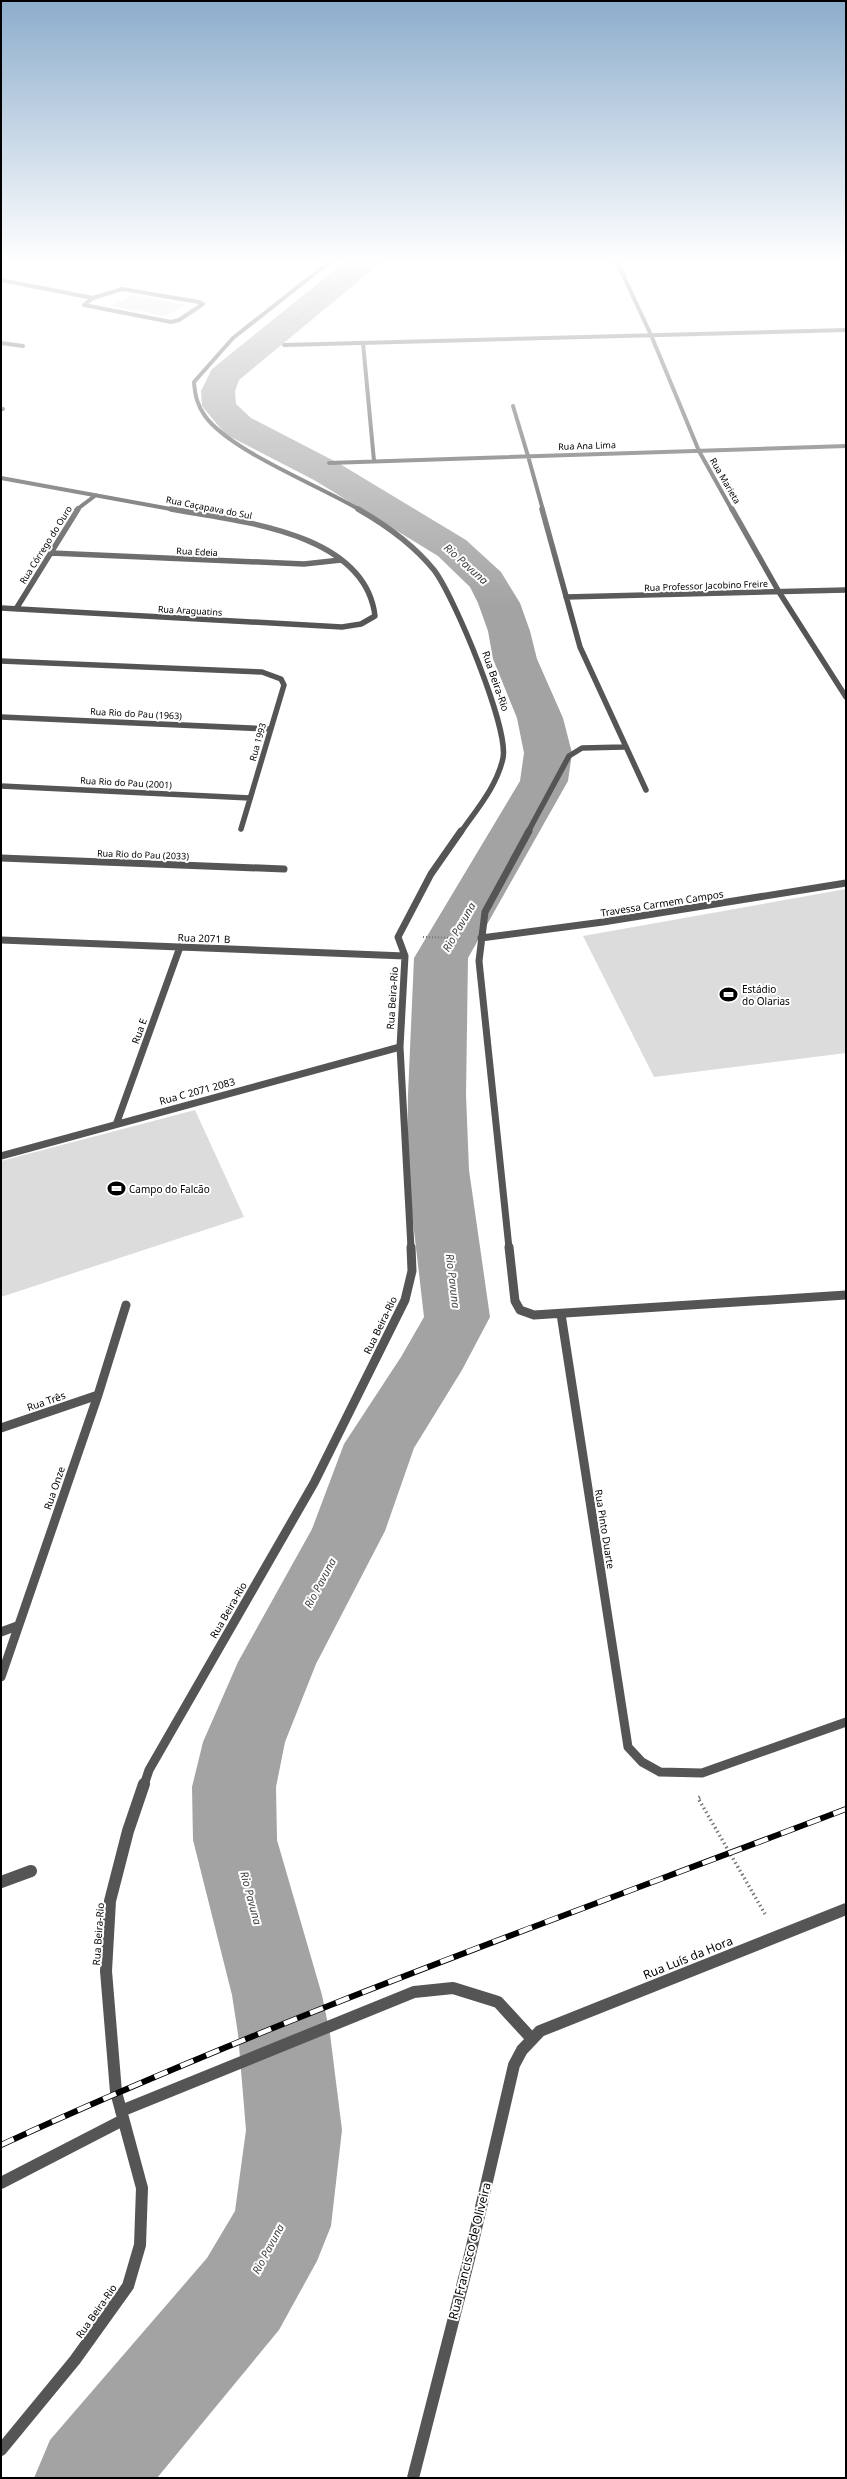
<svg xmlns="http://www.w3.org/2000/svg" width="847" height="2479" font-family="'Noto Sans',sans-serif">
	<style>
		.green { fill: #dcdcdc }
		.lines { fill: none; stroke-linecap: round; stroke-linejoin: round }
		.river { fill: #a3a3a3; fill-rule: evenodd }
		.path-far2 { stroke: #777; stroke-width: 1.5; stroke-dasharray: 0.5 1; stroke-linecap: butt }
		.path-far1 { stroke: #777; stroke-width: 2; stroke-dasharray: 1 2; stroke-linecap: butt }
		.path { stroke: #777; stroke-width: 3.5; stroke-dasharray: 1.5 3; stroke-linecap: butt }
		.lane { stroke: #555; stroke-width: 4 }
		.street-far4 { stroke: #555; stroke-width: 4 }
		.street-far3 { stroke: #555; stroke-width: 5.5 }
		.street-far2 { stroke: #555; stroke-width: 7 }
		.street-far1 { stroke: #555; stroke-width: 9 }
		.street { stroke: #555; stroke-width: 12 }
		.rail-casing { stroke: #000; stroke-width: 6 }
		.rail { stroke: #fff; stroke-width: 4.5; stroke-dasharray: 14; stroke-linecap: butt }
		.labels { text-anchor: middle; stroke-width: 4; stroke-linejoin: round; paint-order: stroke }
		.far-street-label { font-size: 9px; fill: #000; stroke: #fff }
		.street-label { font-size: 10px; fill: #000; stroke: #fff }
		.poi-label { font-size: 10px; fill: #000; stroke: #fff; text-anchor: start }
		.water-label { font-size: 11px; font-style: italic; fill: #444; stroke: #fff }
		.near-street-label { font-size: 12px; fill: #000; stroke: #fff }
	</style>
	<rect width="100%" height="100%" fill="#fff"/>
	<path class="green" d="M132 295 186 305 165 316 111 306Z
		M846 889V1053L654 1077 583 936Z
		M195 1110 244 1217 1 1297V1161Z"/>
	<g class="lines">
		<path class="river" d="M347 260H381L377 266 239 380 235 391 236 404 251 418 340 464 466 540 501 572 520 603 530 631 537 659 563 718 572 753 568 781 468 958 466 1095 469 1170 490 1317 462 1370 414 1448 385 1531 316 1664 285 1742 276 1787 277 1840 322 1995 330 2034 342 2130 331 2226 317 2261 279 2330 157 2478H34L50 2440 207 2258 235 2211 246 2130 238 2034 232 1995 193 1840 192 1787 203 1742 238 1662 312 1529 344 1444 401 1357 424 1317 407 1170 408 1095 414 958 520 781 524 753 517 718 493 659 488 631 478 603 470 587 438 556 314 480 225 434 202 406 201 391 212 369Z"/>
		<path class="path-far2" d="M346 278 369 260
			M292 323 339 284"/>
		<path class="path-far1" d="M423 937 460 938"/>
		<path class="path" d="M700 1797 698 1798 765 1914"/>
		<path class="lane" d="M513 406 528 456"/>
		<path class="street-far4" d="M332 260 233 338 194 382C195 395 197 405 205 416 230 451 320 486 360 510
			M616 260 651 335 699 451 732 510
			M1 280 93 298
			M122 289 199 302 203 304 179 320 171 322 84 305 93 298Z
			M1 343 23 346
			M363 343 374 461
			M284 345 846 330
			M1 409H3
			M528 456 543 510
			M329 463 846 446
			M1 478 176 510
			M76 510 96 495"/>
		<path class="street-far3" d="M358 509C386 525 413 544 434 570 454 596 509 728 503 758 497 786 477 809 461 832
			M542 509 580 647 646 790
			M732 509 779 592 846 697
			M51 553 304 564 341 560
			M566 597 846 590
			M1 608 342 627 361 624 375 616C365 531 236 521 171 509
			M16 609 78 509
			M1 661 262 672 281 679 284 685 241 829
			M1 717 270 729
			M1 786 250 798
			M528 832 569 756 582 748 624 747"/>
		<path class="street-far2" d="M1 858 284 869
			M481 938 603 922 846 883
			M1 940 405 956
			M117 1122 180 947
			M1 1156 400 1047
			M411 1248 400 1047 405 956 398 937 431 874 461 831
			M509 1248 479 961 485 912 529 831"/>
		<path class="street-far1" d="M509 1247 515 1301 520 1310 534 1315 846 1295
			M561 1314 628 1747 642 1762 660 1772 702 1773 846 1722
			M1 1428 98 1395
			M1 1632 17 1626
			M1 1677 98 1395 126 1305
			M144 1785 149 1770 314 1483 405 1300 412 1271 411 1247"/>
		<path class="street" d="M1 1882 31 1871
			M121 2111 414 1992 453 1988 498 2002 532 2039
			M1 2183 123 2120
			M1 2450 75 2360 128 2286 140 2245 142 2188 116 2092 106 1971 110 1901 128 1831 144 1784
			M413 2478 469 2259 514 2065 522 2050 540 2031 846 1909"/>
		<defs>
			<path id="rail" d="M1 2145C276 2018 563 1917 846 1809"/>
		</defs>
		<use href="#rail" class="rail-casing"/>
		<use href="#rail" class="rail"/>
	</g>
	<linearGradient id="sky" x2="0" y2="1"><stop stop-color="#8cadcc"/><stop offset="0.43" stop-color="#fff"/><stop offset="1" stop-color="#fff" stop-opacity="0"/></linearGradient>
	<rect width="847" height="607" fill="url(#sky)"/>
	<defs>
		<symbol id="stadium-bare" viewBox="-9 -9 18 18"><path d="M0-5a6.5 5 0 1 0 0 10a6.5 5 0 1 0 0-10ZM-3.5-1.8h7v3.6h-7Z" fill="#000" stroke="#fff" stroke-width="2.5" paint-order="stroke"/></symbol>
	</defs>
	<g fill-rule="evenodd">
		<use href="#stadium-bare" x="716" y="982" width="25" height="25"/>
		<use href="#stadium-bare" x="104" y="1176" width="25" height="25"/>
	</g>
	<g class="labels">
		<g class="far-street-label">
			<text transform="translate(587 446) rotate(-2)" y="3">Rua Ana Lima</text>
			<text transform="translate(725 481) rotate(60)" y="3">Rua Marieta</text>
			<text transform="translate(209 508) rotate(11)" y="3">Rua Caçapava do Sul</text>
			<text transform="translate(46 545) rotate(-58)" y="3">Rua Córrego do Ouro</text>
			<text transform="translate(197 552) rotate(3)" y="3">Rua Edeia</text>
			<text transform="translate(706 586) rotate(-2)" y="3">Rua Professor Jacobino Freire</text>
			<text transform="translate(190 611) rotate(3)" y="3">Rua Araguatins</text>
			<text transform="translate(136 714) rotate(3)" y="3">Rua Rio do Pau (1963)</text>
			<text transform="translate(258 742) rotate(-74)" y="3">Rua 1993</text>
			<text transform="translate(126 783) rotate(3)" y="3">Rua Rio do Pau (2001)</text>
			<text transform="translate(143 855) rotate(2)" y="3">Rua Rio do Pau (2033)</text>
		</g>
		<g class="street-label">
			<text transform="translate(496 681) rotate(71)" y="4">Rua Beira-Rio</text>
			<text transform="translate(662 903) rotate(-9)" y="4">Travessa Carmem Campos</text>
			<text transform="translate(204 938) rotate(2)" y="4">Rua 2071 B</text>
			<text transform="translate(392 998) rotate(-86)" y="4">Rua Beira-Rio</text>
			<text transform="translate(139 1031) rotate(-70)" y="4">Rua E</text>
			<text transform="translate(197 1091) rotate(-15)" y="4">Rua C 2071 2083</text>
			<text transform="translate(380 1325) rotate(-64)" y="4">Rua Beira-Rio</text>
			<text transform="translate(46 1401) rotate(-19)" y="4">Rua Três</text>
			<text transform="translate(54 1488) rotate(-71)" y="4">Rua Onze</text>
			<text transform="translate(605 1529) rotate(81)" y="4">Rua Pinto Duarte</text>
			<text transform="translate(228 1610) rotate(-60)" y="4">Rua Beira-Rio</text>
			<text transform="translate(98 1934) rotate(-86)" y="4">Rua Beira-Rio</text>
			<text transform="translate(96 2311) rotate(-55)" y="4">Rua Beira-Rio</text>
		</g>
		<g class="poi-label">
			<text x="742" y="993">Estádio<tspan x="742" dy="12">do Olarias</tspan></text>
			<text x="129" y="1193">Campo do Falcão</text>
		</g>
		<g class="water-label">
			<text transform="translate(466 564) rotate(42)" y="4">Rio Pavuna</text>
			<text transform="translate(459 927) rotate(-60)" y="4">Rio Pavuna</text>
			<text transform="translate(453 1281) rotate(83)" y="4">Rio Pavuna</text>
			<text transform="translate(320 1583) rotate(-62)" y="4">Rio Pavuna</text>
			<text transform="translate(251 1898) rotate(75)" y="4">Rio Pavuna</text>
			<text transform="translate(268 2249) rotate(-62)" y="4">Rio Pavuna</text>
		</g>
		<g class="near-street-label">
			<text transform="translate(688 1958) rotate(-22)" y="4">Rua Luís da Hora</text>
			<text transform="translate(470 2251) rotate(-76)" y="4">Rua Francisco de Oliveira</text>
		</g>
	</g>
	<rect width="847" height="2479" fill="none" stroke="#000000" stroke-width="4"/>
</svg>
